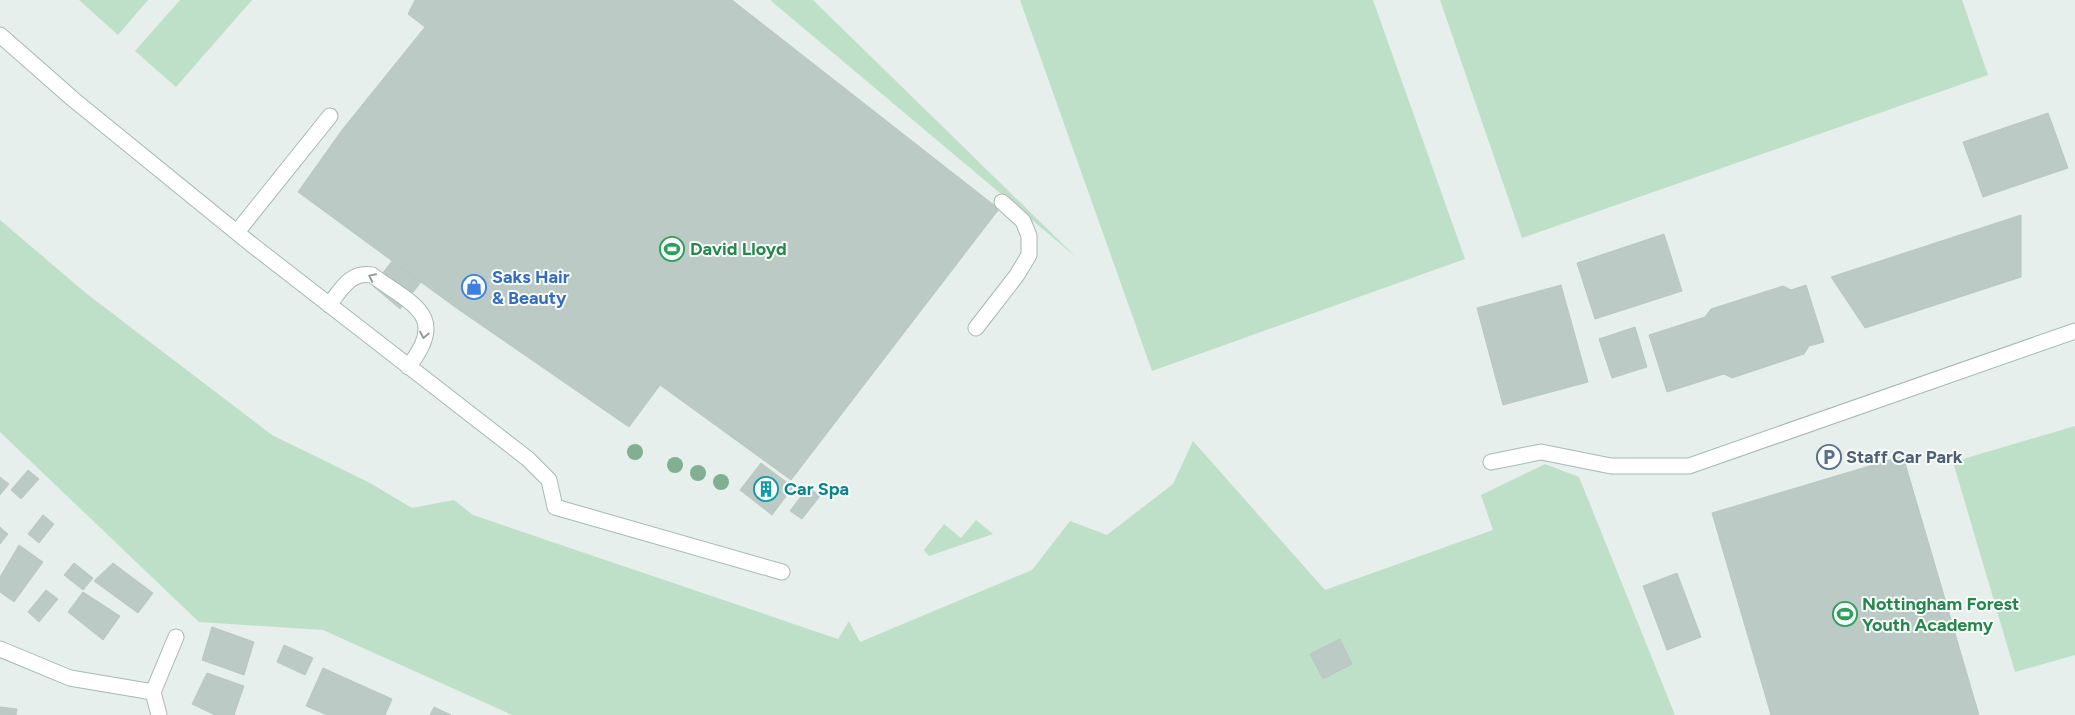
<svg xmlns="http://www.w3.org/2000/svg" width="2075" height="715" font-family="Figtree,sans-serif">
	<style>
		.green { fill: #bfe0c8 }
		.building { fill: #bbcac4; stroke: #b8c9c2 }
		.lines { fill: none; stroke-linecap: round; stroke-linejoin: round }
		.minor-casing { stroke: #a8b8b2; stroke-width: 17 }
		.minor { stroke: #fff; stroke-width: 15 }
		.tree { fill: #80af93 }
		.oneway { stroke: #92a09c }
		.labels { text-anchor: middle; stroke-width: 4; stroke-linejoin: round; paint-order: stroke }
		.leisure-label { font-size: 18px; font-weight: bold; fill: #27864d; stroke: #f7fbf9; text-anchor: start }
		.shop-label { font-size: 18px; font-weight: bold; fill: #366cbe; stroke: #f7fbf9; text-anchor: start }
		.service-label { font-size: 18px; font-weight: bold; fill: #4e5e75; stroke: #f7fbf9; text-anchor: start }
		.culture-label { font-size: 18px; font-weight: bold; fill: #0d838f; stroke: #f7fbf9; text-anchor: start }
	</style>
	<rect width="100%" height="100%" fill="#e6efeb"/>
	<path class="green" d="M79 0H148L118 35Z
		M180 0H252L176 87 135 51Z
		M770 0H813L1076 257Z
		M1020 0H1373L1465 259 1152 371Z
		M1440 0H1962L1988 75 1522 238Z
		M0 220 87 294 272 435 370 483 412 508 454 500 473 515 838 639 849 621 860 642 1032 570 1070 521 1107 535 1173 484 1193 441 1325 590 1493 530 1481 495 1545 464 1579 477 1675 715H512L323 630 199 622 0 432Z
		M2075 426V655L2015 672 1953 462Z
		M976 520 993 534 929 556 924 550 944 524 961 538Z"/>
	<path class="building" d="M415 0H732L999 209 791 480 660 385 629 427 455 307 298 192 342 130 425 27 408 14Z
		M2048 113 2068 168 1983 197 1963 142Z
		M2021 215V277L1865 328 1831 277Z
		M1664 234 1682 291 1595 319 1577 263Z
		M392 261 421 282 400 309 373 286Z
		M1561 285 1588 382 1503 405 1477 308Z
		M1806 285 1824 342 1809 346 1804 354 1732 378 1724 374 1667 392 1649 335 1705 317 1711 309 1783 286 1791 290Z
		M1635 327 1647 367 1612 378 1599 339Z
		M1903 456 1979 715H1771L1712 513Z
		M761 463 793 487 772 515 740 490Z
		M28 470 39 479 21 499 11 490Z
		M0 477 9 484 0 495Z
		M808 487 820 496 802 519 790 511Z
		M43 515 54 524 39 543 28 534Z
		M0 527 8 534 0 544Z
		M19 545 43 562 14 602 0 592V577Z
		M74 563 93 578 83 590 64 575Z
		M113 563 153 593 138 613 94 581Z
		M1677 573 1701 637 1667 650 1643 586Z
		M46 590 58 599 39 622 28 612Z
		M83 592 120 616 103 640 68 612Z
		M212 627 254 642 244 675 202 660Z
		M1340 639 1352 664 1323 679 1310 654Z
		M284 645 313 658 305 675 277 662Z
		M323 668 392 699 385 715H327L306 706Z
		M207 673 244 686 234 715H215L192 704Z
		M0 707 17 709 16 715H0Z
		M434 707 451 715H430Z"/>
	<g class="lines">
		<defs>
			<path id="minor" d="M0 35 74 100 251 244 528 459 549 480 555 507 782 572
				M237 232 330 116
				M329 305C341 290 350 271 372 275 411 304 450 315 408 367
				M976 328 1017 275 1029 255V236L1023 221 1002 202
				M1491 462 1541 452 1611 466H1689L2075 331
				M0 649 70 678 153 692
				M159 715 153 692 176 637"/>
		</defs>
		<use href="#minor" class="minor-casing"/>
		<use href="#minor" class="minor"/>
	</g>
	<g class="tree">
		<circle cx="635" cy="452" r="8"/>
		<circle cx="675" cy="465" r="8"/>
		<circle cx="698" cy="473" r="8"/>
		<circle cx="721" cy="482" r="8"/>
	</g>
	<defs><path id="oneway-chevron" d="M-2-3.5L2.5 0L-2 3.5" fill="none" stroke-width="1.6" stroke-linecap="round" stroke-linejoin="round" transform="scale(1.25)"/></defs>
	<g class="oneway">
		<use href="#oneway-chevron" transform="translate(372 277) rotate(-154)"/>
		<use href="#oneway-chevron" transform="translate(424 335) rotate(101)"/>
	</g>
	<defs>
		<symbol id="stadium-ring" viewBox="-11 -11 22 22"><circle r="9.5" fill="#f7fbf9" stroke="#2e9e5b" stroke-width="1.5"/><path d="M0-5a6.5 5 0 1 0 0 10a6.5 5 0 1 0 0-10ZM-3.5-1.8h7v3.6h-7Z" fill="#2e9e5b"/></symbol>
		<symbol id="shop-ring" viewBox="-11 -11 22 22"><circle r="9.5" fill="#f7fbf9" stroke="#3f7fe0" stroke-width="1.5"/><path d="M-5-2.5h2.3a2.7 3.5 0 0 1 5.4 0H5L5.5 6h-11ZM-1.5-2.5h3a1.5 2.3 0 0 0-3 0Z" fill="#3f7fe0"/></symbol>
		<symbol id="parking-ring" viewBox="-11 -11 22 22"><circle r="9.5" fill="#f7fbf9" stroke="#5c6f8a" stroke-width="1.5"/><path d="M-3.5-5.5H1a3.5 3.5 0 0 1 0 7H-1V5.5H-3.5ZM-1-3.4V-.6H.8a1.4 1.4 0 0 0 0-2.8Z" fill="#5c6f8a"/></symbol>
		<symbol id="building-ring" viewBox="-11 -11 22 22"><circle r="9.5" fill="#f7fbf9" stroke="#0f9aa8" stroke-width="1.5"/><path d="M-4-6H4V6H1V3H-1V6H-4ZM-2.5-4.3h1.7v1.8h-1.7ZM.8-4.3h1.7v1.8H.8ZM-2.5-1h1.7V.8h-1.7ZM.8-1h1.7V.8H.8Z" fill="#0f9aa8"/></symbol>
	</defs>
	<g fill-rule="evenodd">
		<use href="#stadium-ring" x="658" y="235" width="28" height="28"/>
		<use href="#shop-ring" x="460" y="273" width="28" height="28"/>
		<use href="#parking-ring" x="1815" y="443" width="28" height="28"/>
		<use href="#building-ring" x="752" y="475" width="28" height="28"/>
		<use href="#stadium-ring" x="1831" y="600" width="28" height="28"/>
	</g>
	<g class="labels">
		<g class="leisure-label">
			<text x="690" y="255">David Lloyd</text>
			<text x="1862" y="610">Nottingham Forest<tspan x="1862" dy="21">Youth Academy</tspan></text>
		</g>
		<g class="shop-label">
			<text x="492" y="283">Saks Hair<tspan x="492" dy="21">&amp; Beauty</tspan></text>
		</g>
		<g class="service-label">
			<text x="1846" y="463">Staff Car Park</text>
		</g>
		<g class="culture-label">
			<text x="784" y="495">Car Spa</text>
		</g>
	</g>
</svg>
